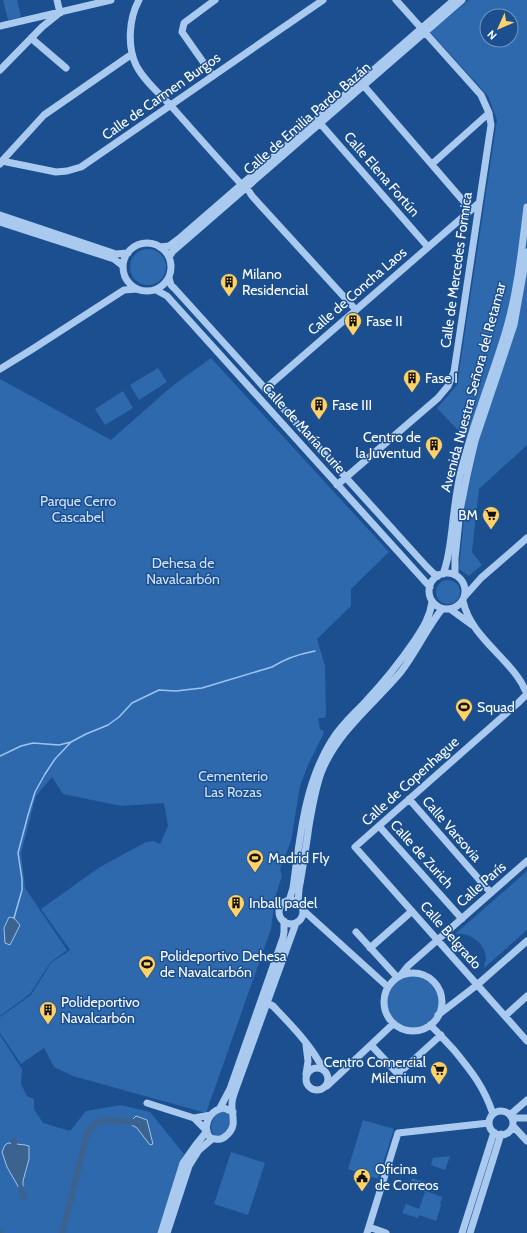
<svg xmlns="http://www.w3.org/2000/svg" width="527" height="1233" font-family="Cabin,sans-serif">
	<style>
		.green { fill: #2e69ad; fill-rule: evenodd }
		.water { fill: #3c6290; stroke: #9cc4f0 }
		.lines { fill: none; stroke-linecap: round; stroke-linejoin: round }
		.stream { stroke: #9cc4f0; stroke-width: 1.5 }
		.canal { stroke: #3c6290; stroke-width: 6 }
		.minor { stroke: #a9c9ee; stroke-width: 7 }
		.labels { text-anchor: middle; stroke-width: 3; stroke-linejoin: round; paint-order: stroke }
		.street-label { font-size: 14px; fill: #fff; stroke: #1b4f8f }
		.poi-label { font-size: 14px; fill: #fff; stroke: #1b4f8f; text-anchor: start }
		.park-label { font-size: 14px; fill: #cfe3fa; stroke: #1b4f8f }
	</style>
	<rect width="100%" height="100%" fill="#1b4f8f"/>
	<path class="green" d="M3 0H17L21 17 8 20Z
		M469 0H527V445L479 489 472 552 482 565 469 576 459 569 466 499 477 450 437 408 457 385 497 120 488 96 430 32ZM487 16H511V40H487Z
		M130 267a18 18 0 1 1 36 0a18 18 0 1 1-36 0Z
		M211 358 389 552 351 589V606L317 639 325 666 326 716 324 718H318L320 729 324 731 323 735 308 765 300 786 291 841 280 869 282 876 275 898 271 929 206 1113 73 1076 54 1067 44 1048 21 1064 0 1033V1017L31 995 51 963 70 950 41 909 100 867 146 842 153 841 160 844 168 826 164 803 121 806 63 794 52 777 36 796 21 853 25 888 67 950 50 963 30 994 0 1016V379L111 440 171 387Z
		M158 368 167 382 139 400 130 385Z
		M123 391 133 408 105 425 95 409Z
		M436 592a12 12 0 1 1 24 0a12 12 0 1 1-24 0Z
		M527 871V930L484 968C484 965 486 961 486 958 485 942 469 932 455 934Z
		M387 1002a26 26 0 1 1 52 0a26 26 0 1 1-52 0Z
		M0 1035 22 1069 21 1084 27 1096 34 1099V1109L43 1123 70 1131 86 1111 121 1105 150 1112 184 1154 182 1157 157 1233H0Z
		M221 1111 228 1113C233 1122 228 1129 222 1135L215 1136 212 1132C209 1124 214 1115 221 1111Z
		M363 1120 394 1129 378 1179 348 1169Z
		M231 1152 265 1163 248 1215 214 1204Z
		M450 1156 445 1170 431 1165 433 1158Z
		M412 1178 428 1183 426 1191 442 1197 440 1204 441 1205 436 1221 419 1215 418 1218 402 1213 406 1204 419 1209 425 1192 409 1186Z"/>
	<path class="water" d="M9 917 14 918 20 925 10 945 5 943 4 928Z
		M136 1116 147 1120 153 1144 150 1145 137 1128 132 1125 133 1119Z
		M8 1143 25 1145 29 1146V1159L23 1181V1188H19L7 1167 2 1152 5 1145Z"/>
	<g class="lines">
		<path class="stream" d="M0 756 21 746 33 743 59 745 71 742
			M14 918 22 890V879L18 853 28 815 35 792 45 774 55 759 71 742 86 734 108 725 119 717 132 703 159 690 176 691 202 688 272 667C286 658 299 654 315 651"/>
		<path class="canal" d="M14 1141V1144
			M21 1188 24 1198
			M0 1232V1233
			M62 1233 87 1134 94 1124 104 1120 133 1122"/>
		<path class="minor" d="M57 0 60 13
			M139 0C129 18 127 46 136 65 144 81 160 94 172 107 195 133 218 159 241 184
			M0 26 111 0
			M31 38 66 68
			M0 70 42 27 57 15
			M213 76 182 32 184 23 215 0
			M364 86 471 210
			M318 121 428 247
			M2 161 56 172 67 171 81 167 323 0
			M0 164 2 161 44 115 132 54
			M432 164 489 113
			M247 184V188L252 196 356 310
			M0 215 116 254 128 253
			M0 222 114 259 123 266
			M123 267a24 24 0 1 1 48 0a24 24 0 1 1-48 0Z
			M160 247 169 246 181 237 454 0
			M169 257 173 251 195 232 462 0
			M169 278 171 285 175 289 426 566 433 573 438 576
			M156 290 167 296 430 587
			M0 369 31 350 124 290 137 289
			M265 389 479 203
			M337 485 438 398 448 386 454 372 491 125 489 113 481 95 396 0
			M429 591a18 18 0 1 1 36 0a18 18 0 1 1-36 0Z
			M443 574C449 559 450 544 452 529 454 511 456 493 460 475 472 424 493 376 507 327 518 288 522 247 527 207
			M455 575V559L460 511 467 476 475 441 514 325 527 252
			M465 596 481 578 527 538
			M463 601C470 633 499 651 517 676 520 680 523 685 525 690
			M450 609 472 625
			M526 695 518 703 355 847 527 1041
			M409 799 491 893
			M379 826 462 919
			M279 912a12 12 0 1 1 24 0a12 12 0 1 1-24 0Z
			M289 901 293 888C300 838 304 784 332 740 341 725 354 714 366 701 384 682 400 662 415 640 423 628 430 617 432 602
			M298 903 299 889C303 868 306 847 309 826 312 808 315 790 321 773 337 732 373 705 400 673 416 653 426 629 442 609
			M303 910 388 987
			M356 932 397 977
			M370 948 412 911
			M384 1002a29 29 0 1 1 58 0a29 29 0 1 1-58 0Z
			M401 975 408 966 527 861
			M267 1003 273 1006C291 1025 312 1046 323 1069
			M438 1015 477 985 527 941
			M505 1016 527 996
			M430 1025C439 1033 446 1042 454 1050 472 1072 484 1087 493 1114
			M306 1045 308 1061 306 1074
			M371 1045 398 1074 441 1035
			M306 1079a11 11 0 1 1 22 0a11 11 0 1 1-22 0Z
			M327 1086 393 1024
			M147 1103 194 1118 207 1131
			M220 1108 230 1089 283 938 284 932V921
			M489 1123a12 12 0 1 1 24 0a12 12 0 1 1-24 0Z
			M233 1112 224 1108C213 1109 204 1120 207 1132 208 1137 212 1139 216 1139 221 1140 224 1138 227 1135 238 1125 231 1115 232 1103 232 1099 234 1095 235 1091L296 923
			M510 1115 527 1100
			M194 1118 211 1115
			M512 1118H527
			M513 1126 527 1141
			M369 1227 386 1233
			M161 1233 183 1163 195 1146 207 1131
			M167 1233 189 1166 199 1150 212 1139
			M367 1233 398 1133 489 1123
			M462 1233 494 1132
			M470 1233 501 1134"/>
	</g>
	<defs>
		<symbol id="building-pin" viewBox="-11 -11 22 30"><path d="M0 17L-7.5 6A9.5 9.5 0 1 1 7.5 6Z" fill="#ffd166" stroke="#1b4f8f"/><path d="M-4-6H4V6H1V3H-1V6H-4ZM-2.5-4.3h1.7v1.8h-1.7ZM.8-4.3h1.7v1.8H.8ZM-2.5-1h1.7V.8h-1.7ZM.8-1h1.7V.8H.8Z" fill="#111"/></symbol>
		<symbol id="supermarket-pin" viewBox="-11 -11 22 30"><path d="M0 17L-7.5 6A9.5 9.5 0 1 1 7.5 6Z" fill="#ffd166" stroke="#1b4f8f"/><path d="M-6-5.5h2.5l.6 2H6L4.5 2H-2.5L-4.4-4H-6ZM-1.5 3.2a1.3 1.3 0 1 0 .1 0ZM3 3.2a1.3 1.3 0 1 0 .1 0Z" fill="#111"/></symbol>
		<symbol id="stadium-pin" viewBox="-11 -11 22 30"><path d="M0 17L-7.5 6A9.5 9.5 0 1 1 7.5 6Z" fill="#ffd166" stroke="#1b4f8f"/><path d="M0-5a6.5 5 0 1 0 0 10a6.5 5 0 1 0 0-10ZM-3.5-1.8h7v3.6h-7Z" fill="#111"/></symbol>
		<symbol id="civic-pin" viewBox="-11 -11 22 30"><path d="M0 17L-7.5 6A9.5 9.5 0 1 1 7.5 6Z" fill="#ffd166" stroke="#1b4f8f"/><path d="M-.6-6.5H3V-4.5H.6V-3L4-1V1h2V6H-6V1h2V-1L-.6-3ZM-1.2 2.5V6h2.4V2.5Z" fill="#111"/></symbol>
	</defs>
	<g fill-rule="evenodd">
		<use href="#building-pin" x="219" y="272" width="20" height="27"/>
		<use href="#building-pin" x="343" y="311" width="20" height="27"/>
		<use href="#building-pin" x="402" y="368" width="20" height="27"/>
		<use href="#building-pin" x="309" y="395" width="20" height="27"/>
		<use href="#building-pin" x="424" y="435" width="20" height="27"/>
		<use href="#supermarket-pin" x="481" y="505" width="20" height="27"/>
		<use href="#stadium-pin" x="454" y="697" width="20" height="27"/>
		<use href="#stadium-pin" x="245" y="848" width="20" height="27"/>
		<use href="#building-pin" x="226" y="893" width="20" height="27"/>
		<use href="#stadium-pin" x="137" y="954" width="20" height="27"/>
		<use href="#building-pin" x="38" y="1000" width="20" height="27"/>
		<use href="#supermarket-pin" x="429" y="1060" width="20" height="27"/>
		<use href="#civic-pin" x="352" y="1167" width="20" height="27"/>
	</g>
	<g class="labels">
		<g class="street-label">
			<text transform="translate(161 96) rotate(-35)" y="5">Calle de Carmen Burgos</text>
			<text transform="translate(307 118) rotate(-41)" y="5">Calle de Emilia Pardo Bazán</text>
			<text transform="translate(382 174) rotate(49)" y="5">Calle Elena Fortún</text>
			<text transform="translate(456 270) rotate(-82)" y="5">Calle de Mercedes Formica</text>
			<text transform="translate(357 291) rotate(-41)" y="5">Calle de Concha Laos</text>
			<text transform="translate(473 387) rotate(-75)" y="5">Avenida Nuestra Señora del Retamar</text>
			<text transform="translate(304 428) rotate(48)" y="5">Calle de María Curie</text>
			<text transform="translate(410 781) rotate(-42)" y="5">Calle de Copenhague</text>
			<text transform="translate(452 829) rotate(49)" y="5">Calle Varsovia</text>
			<text transform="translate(422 854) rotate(48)" y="5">Calle de Zurich</text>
			<text transform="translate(481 884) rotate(-41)" y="5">Calle París</text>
			<text transform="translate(451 935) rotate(49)" y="5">Calle Belgrado</text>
		</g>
		<g class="poi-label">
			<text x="242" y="279">Milano<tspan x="242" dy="16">Residencial</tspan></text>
			<text x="366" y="326">Fase II</text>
			<text x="425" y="383">Fase I</text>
			<text x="332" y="410">Fase III</text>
			<text x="421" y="442" text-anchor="end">Centro de<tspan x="421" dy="16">la Juventud</tspan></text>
			<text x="478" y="520" text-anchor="end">BM</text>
			<text x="477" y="712">Squad</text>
			<text x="268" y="863">Madrid Fly</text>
			<text x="249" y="908">Inball padel</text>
			<text x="160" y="961">Polideportivo Dehesa<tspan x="160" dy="16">de Navalcarbón</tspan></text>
			<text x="61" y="1007">Polideportivo<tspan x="61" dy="16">Navalcarbón</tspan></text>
			<text x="426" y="1067" text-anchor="end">Centro Comercial<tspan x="426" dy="16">Milenium</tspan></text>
			<text x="375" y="1174">Oficina<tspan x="375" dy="16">de Correos</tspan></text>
		</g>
		<g class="park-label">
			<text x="78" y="506">Parque Cerro<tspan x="78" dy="16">Cascabel</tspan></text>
			<text x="183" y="568">Dehesa de<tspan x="183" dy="16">Navalcarbón</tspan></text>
			<text x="233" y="781">Cementerio<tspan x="233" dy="16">Las Rozas</tspan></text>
		</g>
	</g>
	<g transform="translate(499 28) rotate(225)"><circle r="19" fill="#1b4f8f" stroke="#7695bc"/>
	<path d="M0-3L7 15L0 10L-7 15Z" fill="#ffd166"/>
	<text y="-6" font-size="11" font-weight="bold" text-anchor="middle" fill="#ffffff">N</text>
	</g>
</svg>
